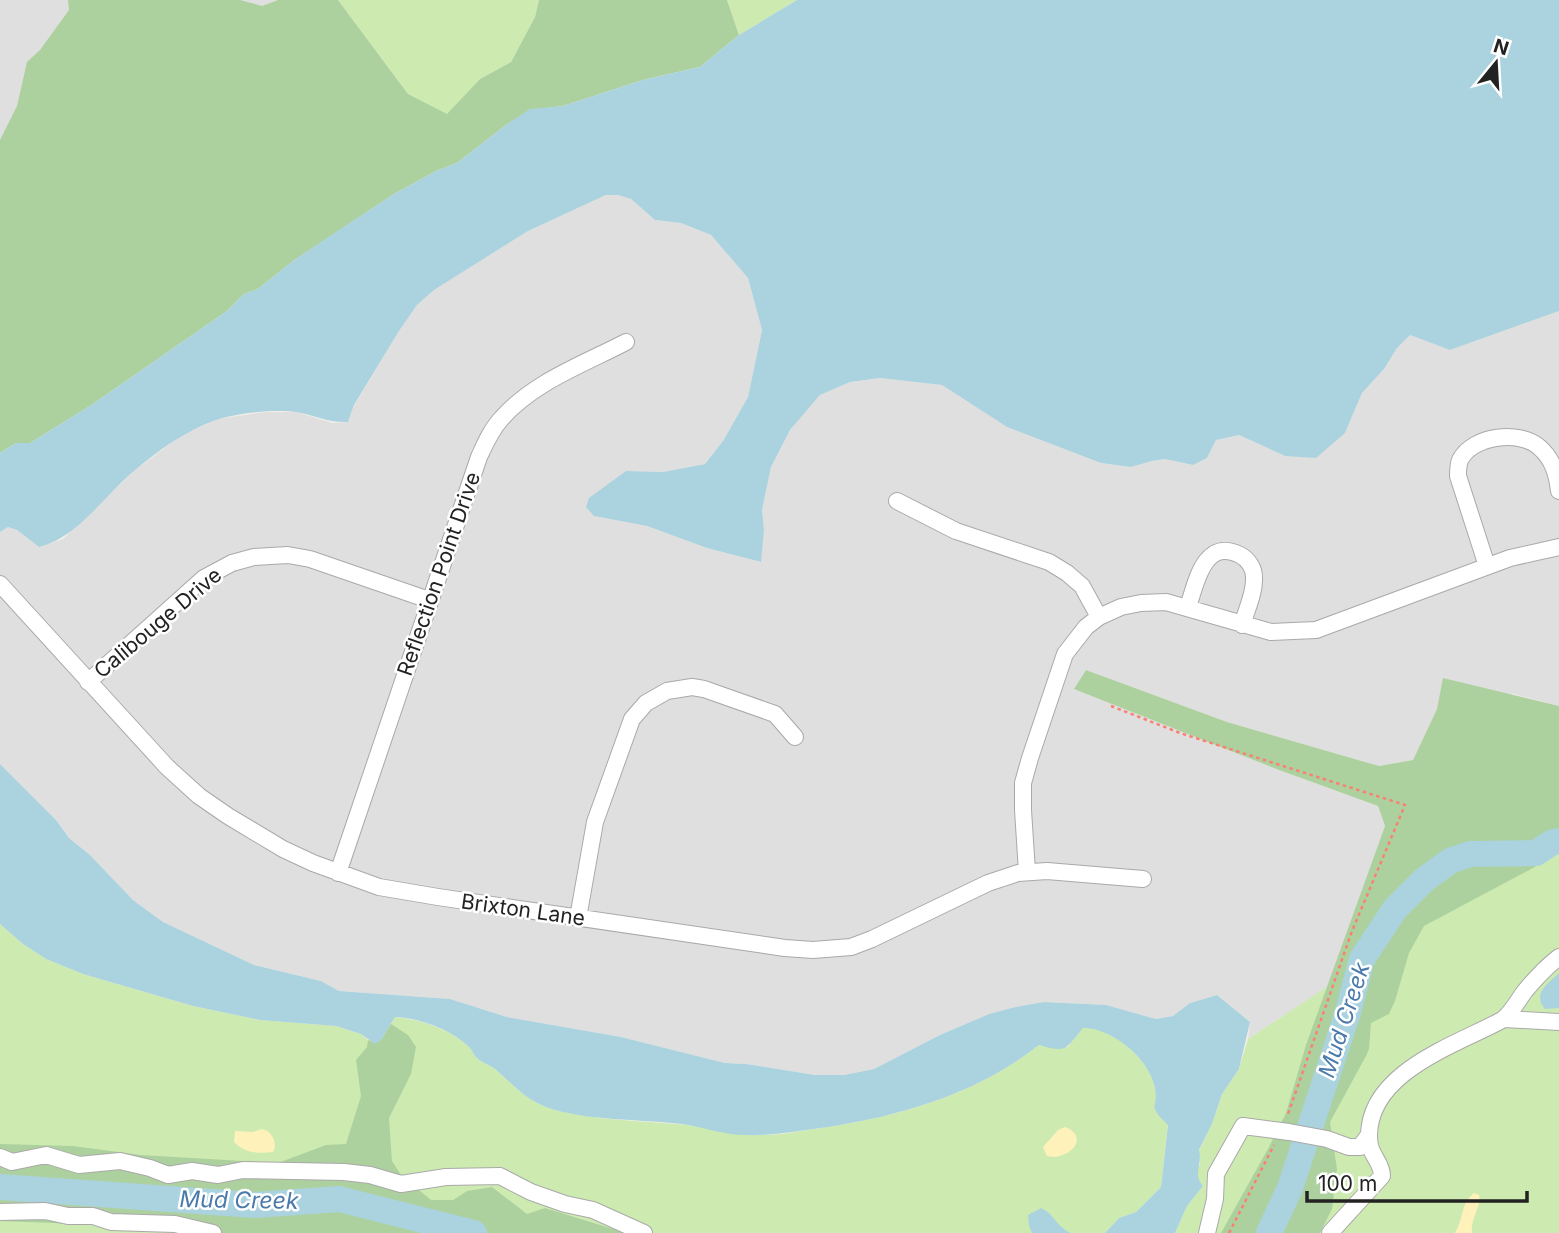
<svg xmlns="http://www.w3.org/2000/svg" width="1559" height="1233" font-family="Inter,sans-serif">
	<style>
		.residential { fill: #e0dfdf }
		.grass { fill: #cdebb0 }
		.forest { fill: #add19e }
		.sand { fill: #fff1ba }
		.water { fill: #aad3df }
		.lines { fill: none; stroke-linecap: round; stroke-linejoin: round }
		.river { stroke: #aad3df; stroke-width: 26 }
		.minor-casing { stroke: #a9a9a9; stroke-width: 18 }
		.path { stroke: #fa8072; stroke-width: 2.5; stroke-dasharray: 3.5 3.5; stroke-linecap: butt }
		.minor { stroke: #fff; stroke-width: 16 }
		.labels { text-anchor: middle; stroke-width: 5; stroke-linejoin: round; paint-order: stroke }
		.street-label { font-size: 21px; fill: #222; stroke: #fff }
		.water-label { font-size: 23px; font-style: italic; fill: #4a7aab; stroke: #fff }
	</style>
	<rect width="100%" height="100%" fill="#f2efe9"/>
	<path class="residential" d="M0 0H318L0 171Z
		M606 195H618L631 199 655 220 681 223 711 235 748 278 762 330 748 397 723 441 705 464 663 472 626 471 594 516 647 526 707 548 760 562 764 530 762 510 771 467 790 430 820 395 850 382 880 378 942 385 1007 427 1101 463 1131 467 1152 461 1165 459 1193 465 1207 458 1216 440 1239 435 1285 456 1345 433 1362 393 1384 369 1397 348 1410 335 1450 350 1559 311V706L1513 694 1437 709 1413 760 1379 766 1227 722 1086 670 1075 689 1279 770 1378 806 1385 826 1329 986 1248 1039 1250 1022 1217 995 1190 1003 1173 1016 1156 1019 1106 1005 1044 1002 989 1014 940 1035 874 1069 844 1075H815L746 1064 725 1063 621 1037 507 1017 450 999 339 991 321 981 254 965 163 922 133 900 90 855 69 838 56 820 0 764V532L8 527 17 530 39 547 63 539 134 471 182 435 218 419 264 412H296L333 423 348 422 354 406 399 331 417 305 434 290 528 231Z"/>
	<path class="grass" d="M338 0H539L535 17 511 62 480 79 447 115 408 94Z
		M727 0H797L739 35Z
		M1559 835V1233H1175L1187 1206 1203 1186 1198 1181 1196 1172 1200 1164 1199 1151 1212 1124 1222 1094 1239 1069 1248 1039 1406 935 1534 867Z
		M0 924 23 944 46 959 83 974 193 1006 260 1020 336 1026 361 1034 368 1040 391 1024 395 1017C419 1019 450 1029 468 1046 472 1049 473 1055 477 1058 482 1063 490 1065 495 1069 512 1083 524 1099 546 1107 580 1119 640 1121 677 1124 706 1126 737 1135 766 1135 782 1135 798 1131 814 1129 894 1118 975 1096 1039 1045L1046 1047H1068L1083 1027C1110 1028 1136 1050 1149 1072 1156 1084 1157 1101 1158 1115L1168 1124 1161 1187 1136 1212 1119 1218 1105 1233H0Z"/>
	<path class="forest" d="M68 0H240L262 6 278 0H338L408 94 447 114 480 79 511 62 535 17 539 0H727L739 35 700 67 643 80 563 106 530 110 506 125 457 163 436 171 394 194 293 261 258 289 244 294 227 311 90 406 30 443H16L0 453V140L17 106 27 62 40 50 69 10Z
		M1086 670 1227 722 1379 766 1413 760 1437 709 1443 678 1559 706V835L1535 867 1424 926 1409 953 1395 1001 1389 1014 1371 1023 1369 1049 1366 1056 1330 1122 1337 1169 1332 1209 1320 1233H1221L1269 1147 1286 1113 1306 1045 1385 826 1378 806 1279 770 1074 689Z
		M391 1024 408 1035 416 1047 411 1074 389 1118 392 1161 401 1175 431 1200H453L467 1191 492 1187 527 1214 545 1208 626 1233H191L104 1225 0 1221V1144L73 1146 141 1155 278 1163 326 1145 346 1144 361 1096 356 1060 367 1047 368 1040 375 1043 381 1040Z"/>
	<path class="sand" d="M1065 1127C1092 1138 1067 1161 1047 1156L1043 1147 1058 1130Z
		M262 1129C271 1131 275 1139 275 1147L273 1152C259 1154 244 1153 234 1142L235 1131 253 1132Z
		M1474 1193 1479 1195C1482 1207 1470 1217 1472 1233H1455C1464 1218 1460 1205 1474 1193Z"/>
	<path class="water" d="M797 0H1559V311L1450 350 1410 335 1397 348 1384 369 1362 393 1345 433 1316 458 1285 456 1239 435 1216 440 1207 458 1193 465 1165 459 1152 461 1131 467 1101 463 1007 427 942 385 880 378 850 382 820 395 790 430 771 467 762 510 764 530 761 562 707 548 647 526 594 516 586 507 589 498 626 471 663 472 705 464 723 441 748 397 762 330 748 278 711 235 681 223 655 220 631 199 618 195H606L528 231 434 290 417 305 399 331 354 405 348 422C329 423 314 415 296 412 275 409 236 413 216 420 185 431 159 450 134 471 105 495 77 538 39 547L17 530 8 527 0 532V453L16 443H30L90 406 227 311 244 294 258 289 293 261 327 238 394 194 436 171 457 163 506 125 530 109 563 106 643 80 700 67 739 35Z
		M0 764 56 820 69 838 90 855 133 900 163 922 254 965 321 981 339 991 450 999 507 1017 621 1037 725 1063 746 1064 815 1075H844L874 1069 940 1035 989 1014 1016 1007 1044 1002 1106 1005 1156 1019 1173 1016 1190 1003 1217 995 1250 1022 1239 1069 1222 1094 1212 1124 1199 1150C1203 1165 1192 1174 1203 1186L1187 1206 1175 1233H1105L1119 1218 1136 1212 1161 1187 1168 1125 1158 1115 1154 1107C1166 1072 1116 1027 1083 1028 1066 1048 1068 1054 1039 1045 974 1096 894 1118 813 1129 791 1132 768 1136 745 1135 724 1135 703 1127 682 1124 641 1119 584 1121 546 1107 524 1099 512 1083 495 1069 490 1065 482 1063 477 1058 473 1055 472 1049 468 1046 450 1029 419 1018 395 1017L381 1040 375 1044 361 1034 336 1026 260 1020 193 1006 83 974 46 959 23 944 0 924Z
		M1559 973V1008L1545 1009C1532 994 1547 984 1559 973Z
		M1041 1208C1055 1214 1055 1226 1071 1233H1032L1029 1226 1028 1215Z"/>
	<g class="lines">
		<path class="river" d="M0 1187 255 1205 339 1199 474 1233
			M1269 1233 1290 1188 1348 1012 1362 959 1395 909 1424 880 1450 861 1470 854 1536 853 1553 842 1559 841"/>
		<defs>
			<path id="minor" d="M897 501 956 531 1049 562 1067 573 1082 586 1099 617
				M1487 566 1458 476C1458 470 1458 465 1460 460 1473 435 1520 430 1539 447 1553 459 1557 474 1559 491
				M0 584 167 767 199 796 228 816 283 849 313 863 379 887 438 897 785 948 813 950 851 947 872 939 988 883 1018 873 1047 871 1143 879
				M1188 607C1196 583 1204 537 1240 555 1248 559 1254 568 1254 577 1255 593 1246 611 1242 625
				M88 682 204 578 232 563 254 557 288 555 310 559 429 600
				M1027 872 1023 810V783L1030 758 1065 654 1086 627 1099 617 1121 607 1141 603 1166 602 1271 632 1316 630 1510 558 1559 547
				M338 873 479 457C485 444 491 430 501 419 533 382 584 364 626 342
				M578 918 595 822 632 719 646 703 667 691 692 687 704 689 775 714 795 737
				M1504 1019 1559 1022
				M0 1157 12 1162 46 1155 79 1165 120 1161 150 1168 168 1175 192 1171 218 1175 243 1170 344 1172 370 1175 401 1184 446 1177 500 1176 531 1192 565 1204 593 1210 644 1233
				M0 1212 45 1211 68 1216H93L111 1222 175 1224 213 1233
				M1207 1233 1215 1199 1216 1174 1243 1126 1289 1132 1327 1139 1349 1147H1360L1368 1136
				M1330 1233 1382 1176C1382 1161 1369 1156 1369 1137 1368 1072 1456 1045 1502 1020 1511 1014 1518 1000 1525 991 1535 979 1546 967 1559 957"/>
		</defs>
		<use href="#minor" class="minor-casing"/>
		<path class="path" d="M1111 706 1180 733 1405 805 1352 931 1287 1117
			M1229 1233 1274 1145"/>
		<use href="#minor" class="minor"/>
	</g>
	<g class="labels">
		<g class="street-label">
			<text transform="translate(439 574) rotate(-71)" y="7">Reflection Point Drive</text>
			<text transform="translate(158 623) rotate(-40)" y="7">Calibouge Drive</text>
			<text transform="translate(523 910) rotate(8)" y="7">Brixton Lane</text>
		</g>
		<g class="water-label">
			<text transform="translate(1344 1020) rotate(-72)" y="8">Mud Creek</text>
			<text transform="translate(239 1200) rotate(1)" y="8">Mud Creek</text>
		</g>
	</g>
	<g transform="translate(1496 63) rotate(18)" stroke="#ffffff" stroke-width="5" paint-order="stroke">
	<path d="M0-5L12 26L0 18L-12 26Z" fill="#222222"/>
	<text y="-10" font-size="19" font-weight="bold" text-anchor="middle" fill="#222222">N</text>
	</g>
	<path d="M1307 1191v10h220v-10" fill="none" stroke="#222222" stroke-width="3.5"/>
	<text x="1318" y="1191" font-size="21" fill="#222222" stroke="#ffffff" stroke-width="5" paint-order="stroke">100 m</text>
</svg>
